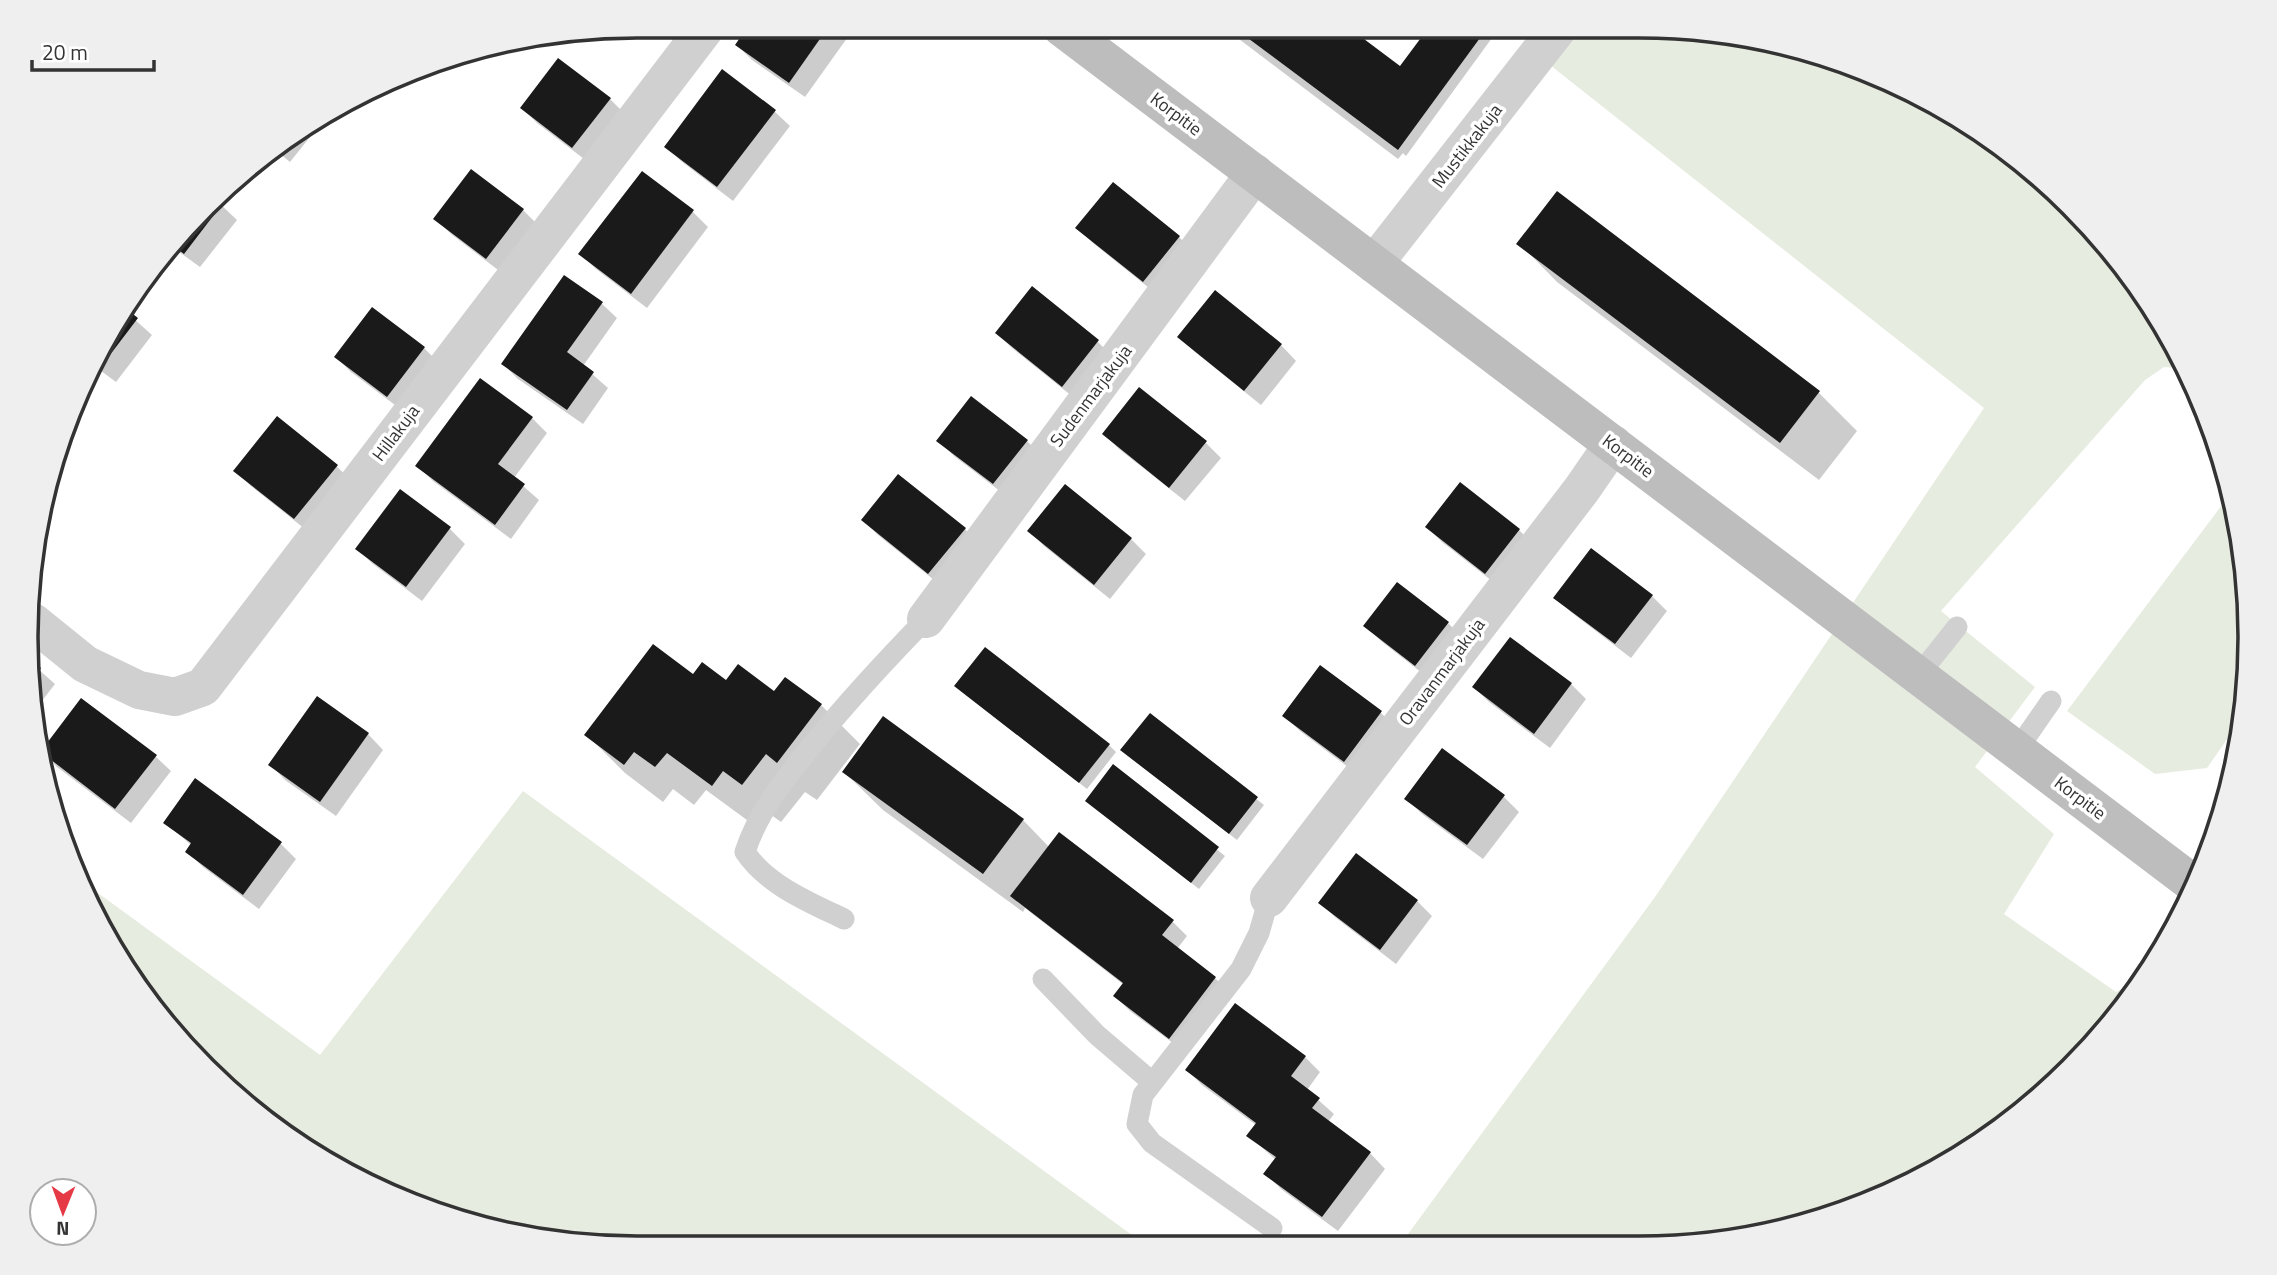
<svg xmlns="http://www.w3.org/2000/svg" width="2277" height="1275" font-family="'Titillium Web',sans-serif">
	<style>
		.green { fill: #e6ecdf }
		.shadow { fill: #0003 }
		.building { fill: #1a1a1a }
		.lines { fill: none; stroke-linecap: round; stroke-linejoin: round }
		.lane { stroke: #d0d0d0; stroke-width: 21 }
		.street { stroke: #d0d0d0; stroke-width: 38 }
		.secondary { stroke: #bdbdbd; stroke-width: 38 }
		.labels { text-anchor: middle; stroke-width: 7; stroke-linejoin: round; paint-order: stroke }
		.street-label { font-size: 18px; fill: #333; stroke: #fff }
		.rim { fill: none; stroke: #333; stroke-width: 3.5 }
	</style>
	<rect width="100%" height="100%" fill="#fff"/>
	<path class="green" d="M1579 27 1679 28 1798 47 1945 108 2043 178 2125 266 2188 369 2164 367 2145 380 1941 611 2035 687 1975 767 2054 834 2004 914 2116 992 2142 978 2072 1069 1979 1146 1836 1216 1719 1244 1400 1245 1655 897 1984 408 1550 65Z
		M2230 482 2249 598 2246 712 2207 768 2155 774 2067 711 2225 501Z
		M523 791 1147 1246 598 1247 441 1216 332 1167 178 1040 76 877 320 1055Z"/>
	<path class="shadow" d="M655 26H692L677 44Z
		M750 26 855 27 805 97 752 60 737 45Z
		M1223 27H1345L1400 69 1431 27H1500L1406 156 1403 153 1398 159Z
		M610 99 625 114 588 162 537 123 522 108Z
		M774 111 790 126 733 201 681 161 666 146Z
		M322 122 290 162 273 148Z
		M472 171 523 210 538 225 502 273 451 234 435 218Z
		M643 173 693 212 708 227 647 308 596 269 581 254Z
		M1113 184 1179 237 1194 252 1159 296 1093 243 1078 228Z
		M219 203 237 220 200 267 175 249Z
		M1519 243 1818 392 1857 431 1819 480 1557 282Z
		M1032 289 1098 342 1113 357 1078 401 1012 348 997 333Z
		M1215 292 1281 345 1296 361 1261 405 1195 352 1179 337Z
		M601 303 617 318 583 366 608 388 583 424 518 379 503 364Z
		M124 310 152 335 116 382 97 368Z
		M424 348 439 363 403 411 351 372 336 357Z
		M481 380 532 418 547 433 514 478 539 500 511 539 433 481 418 466Z
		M1140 390 1206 443 1221 458 1185 501 1119 449 1104 434Z
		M939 441H1027L1042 456 1009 498 954 456Z
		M336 466 352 481 310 533 251 486 235 470Z
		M1460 485 1519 530 1534 545 1501 588 1442 542 1427 527Z
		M400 492 450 529 465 544 422 601 373 564 357 549Z
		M863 520 965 529 980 545 944 588 878 535Z
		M1029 530 1131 539 1146 554 1110 599 1044 546Z
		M1652 596 1667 611 1631 658 1571 612 1556 597Z
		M1448 623 1463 638 1431 680 1381 641 1366 626Z
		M29 661 55 684 35 710 28 677Z
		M1320 667 1381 713 1396 728 1360 776 1300 731 1284 716Z
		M694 676 821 705 860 744 817 800 805 792 781 822 763 809 751 823 706 790 694 805 673 789 663 802 625 773 587 735Z
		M1571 684 1586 699 1550 748 1489 702 1474 687Z
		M964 693 1109 745 1116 752 1087 789Z
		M318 699 368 734 383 750 336 816 285 780 270 764Z
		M82 700 155 756 171 771 131 823 57 767 46 755 44 749Z
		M1150 716 1264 805 1237 840 1130 757Z
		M1114 767 1225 856 1199 889 1095 808Z
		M844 772 1023 820 1049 847 1172 921 1187 936 1177 949 1215 978 1230 993 1185 1052 1130 1011 1115 996 1124 985 1025 908 1023 912 883 810Z
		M196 781 281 844 296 859 259 909 203 867 188 852 192 846 165 822Z
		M1503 796 1519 812 1483 859 1422 814 1407 799Z
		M1417 901 1432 916 1396 964 1336 918 1320 903Z
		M1305 1057 1320 1072 1307 1090 1334 1114 1328 1122 1370 1153 1385 1169 1338 1231 1281 1189 1266 1174 1276 1160 1249 1136 1256 1125 1202 1085 1187 1070Z"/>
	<path class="building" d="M748 26H829L789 83 735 45Z
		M1233 27H1348L1400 66 1429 27H1488L1398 150Z
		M558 58 611 98 572 148 520 108Z
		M722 69 776 110 717 187 664 147Z
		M471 169 524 209 486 259 433 219Z
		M642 171 694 210 631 294 578 254Z
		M1113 182 1180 236 1143 282 1075 228Z
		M1557 191 1820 391 1780 443 1516 244Z
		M220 201 223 203 184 254 176 248Z
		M564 275 603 302 567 352 594 372 567 410 501 364Z
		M1032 286 1099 340 1062 387 995 333Z
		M1215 290 1282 344 1244 391 1177 337Z
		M372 307 425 347 387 397 334 357Z
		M125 308 138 318 100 368 98 367Z
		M480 378 533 417 498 464 525 484 495 525 415 466Z
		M1139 387 1207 441 1169 488 1102 434Z
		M971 396 1028 440 993 484 936 441Z
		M277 416 338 465 294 519 233 471Z
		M898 474 966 528 928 574 861 520Z
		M1460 482 1520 529 1485 574 1425 527Z
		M1065 484 1132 538 1094 585 1027 531Z
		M400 489 451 527 406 587 355 549Z
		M1591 548 1653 595 1615 644 1553 598Z
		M1397 582 1449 622 1415 666 1363 626Z
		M1510 637 1572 683 1534 734 1472 687Z
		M653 644 693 674 702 662 726 680 738 664 774 691 785 677 822 704 777 763 766 754 742 785 723 771 712 786 667 753 655 767 634 752 624 765 584 735Z
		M985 647 1110 744 1079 783 954 686Z
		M29 659 41 668 29 684 28 677Z
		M1320 665 1382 711 1344 762 1282 716Z
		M317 696 369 733 320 802 268 765Z
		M81 698 157 755 115 809 46 756 44 747Z
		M1150 713 1258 797 1229 834 1120 750Z
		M883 716 1024 819 983 874 842 772Z
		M1442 748 1505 795 1467 845 1404 799Z
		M1113 764 1219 847 1191 883 1085 801Z
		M195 778 282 842 243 895 185 852 191 843 163 823Z
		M1059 832 1174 920 1162 935 1216 977 1169 1039 1113 996 1123 983 1010 896Z
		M1356 853 1418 900 1380 950 1318 903Z
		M1235 1003 1306 1056 1291 1076 1320 1098 1312 1108 1371 1152 1322 1217 1263 1174 1276 1157 1246 1136 1256 1123 1185 1070Z"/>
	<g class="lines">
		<path class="lane" d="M1918 676 1957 627
			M2017 750 2051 701
			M1269 898 1259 933 1241 969 1143 1095 1137 1124 1152 1143 1272 1228
			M844 919C809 902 767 885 745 852 758 811 787 776 814 743 849 700 887 659 926 619
			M1043 979 1097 1035 1152 1082"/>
		<path class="street" d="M1374 264 1559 27
			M926 619 1255 173
			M33 622 85 664 139 690 175 697 203 687 707 26
			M1269 898 1582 489 1613 444"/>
		<path class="secondary" d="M1061 27 2195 885"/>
	</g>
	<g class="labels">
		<g class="street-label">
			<text transform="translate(1176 114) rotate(37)" y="6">Korpitie</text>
			<text transform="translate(1467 146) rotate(-52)" y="6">Mustikkakuja</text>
			<text transform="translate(1091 396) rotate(-53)" y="6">Sudenmarjakuja</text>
			<text transform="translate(396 433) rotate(-53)" y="6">Hillakuja</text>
			<text transform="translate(1628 456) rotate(37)" y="6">Korpitie</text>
			<text transform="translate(1442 672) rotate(-53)" y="6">Oravanmarjakuja</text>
			<text transform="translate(2080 798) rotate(37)" y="6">Korpitie</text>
		</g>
	</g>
	<path d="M0 0H2277V1275H0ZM637 38H1639A599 599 0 0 1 2238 637V637A599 599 0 0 1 1639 1236H637A599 599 0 0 1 38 637V637A599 599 0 0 1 637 38Z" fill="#efefef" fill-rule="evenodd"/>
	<path class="rim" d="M637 38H1639A599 599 0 0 1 2238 637V637A599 599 0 0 1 1639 1236H637A599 599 0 0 1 38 637V637A599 599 0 0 1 637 38Z"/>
	<g transform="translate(63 1212) rotate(181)"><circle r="33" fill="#ffffff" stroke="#adadad" stroke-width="2"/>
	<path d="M0-5L12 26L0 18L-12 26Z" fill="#e63946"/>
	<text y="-10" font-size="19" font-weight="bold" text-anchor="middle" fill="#333333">N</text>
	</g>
	<path d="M32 60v10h122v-10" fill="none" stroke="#333333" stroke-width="3.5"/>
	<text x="42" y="60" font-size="21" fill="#333333" stroke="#ffffff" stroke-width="5" paint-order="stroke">20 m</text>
</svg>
